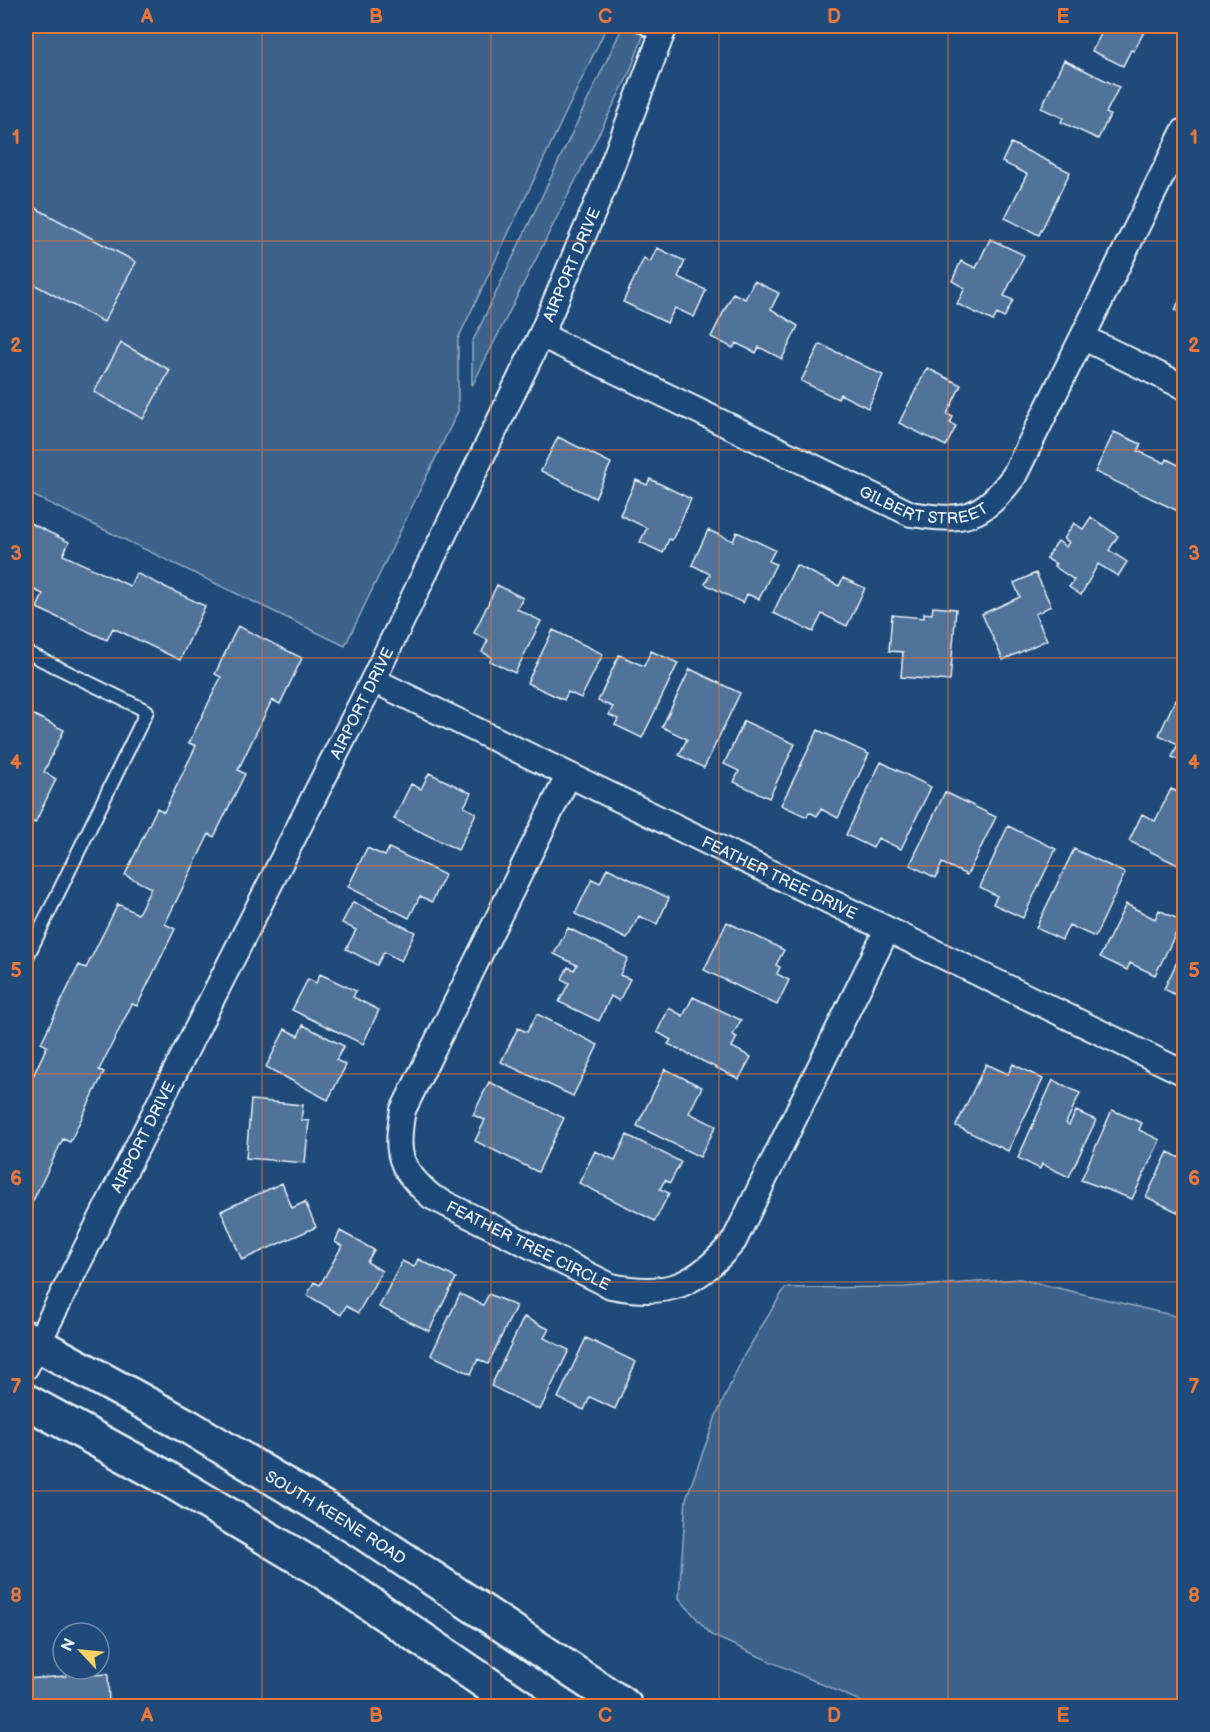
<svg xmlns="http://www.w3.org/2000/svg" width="1210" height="1732" font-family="'Balsamiq Sans',sans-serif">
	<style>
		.green { fill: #3c628c; stroke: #92aac2; stroke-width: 1.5 }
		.building { fill: #517399; stroke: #e8f1f8; stroke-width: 1.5 }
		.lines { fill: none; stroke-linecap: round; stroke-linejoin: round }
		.service-casing { stroke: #e8f1f8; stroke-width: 16 }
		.minor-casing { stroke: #e8f1f8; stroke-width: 28 }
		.secondary-casing { stroke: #e8f1f8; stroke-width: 38 }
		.service { stroke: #1f4a7a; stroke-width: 12 }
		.minor { stroke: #1f4a7a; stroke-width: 24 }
		.secondary { stroke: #1f4a7a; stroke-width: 33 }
		.grid { fill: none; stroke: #e8773b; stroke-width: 1.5; stroke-opacity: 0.55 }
		.labels { text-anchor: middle; stroke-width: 5; stroke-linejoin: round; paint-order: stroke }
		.street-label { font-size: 16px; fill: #e8f1f8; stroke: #1f4a7a }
		.neatline { fill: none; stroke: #e8773b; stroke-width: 2 }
		.grid-label { font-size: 20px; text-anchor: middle; font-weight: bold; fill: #e8773b }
	</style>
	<rect width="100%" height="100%" fill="#1f4a7a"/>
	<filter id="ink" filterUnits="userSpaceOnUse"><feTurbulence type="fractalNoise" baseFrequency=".0167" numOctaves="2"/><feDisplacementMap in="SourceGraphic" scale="12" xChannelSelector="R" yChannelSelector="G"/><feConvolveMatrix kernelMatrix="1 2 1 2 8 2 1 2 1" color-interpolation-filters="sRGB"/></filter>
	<g filter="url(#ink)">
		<path class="green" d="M26 26H607L458 339V411L345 646 26 492Z
			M623 26H647L629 74 472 386V343Z
			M1020 1279 1184 1318V1706H871L711 1635 679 1598 686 1499 716 1416 743 1357 785 1288 905 1287Z"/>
		<path class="building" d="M1101 26H1147L1134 51 1131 50 1123 66 1092 51 1101 34 1098 32Z
			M1064 60 1119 87 1106 113 1110 115 1098 139 1061 122 1063 118 1041 108Z
			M1011 143 1070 172 1039 235 1005 218 1027 174 1002 162Z
			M26 203 136 262 104 322 26 280Z
			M990 239 1024 255 1004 296 1013 300 1004 318 997 314 993 321 957 304 965 288 952 281 961 261 976 268Z
			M657 248 685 261 678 277 706 290 694 317 675 308 667 323 623 302 644 258 650 262Z
			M754 281 779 293 771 309 798 326 782 359 759 347 756 353 736 343 733 348 711 337 733 293 745 299Z
			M1184 290V314L1175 310Z
			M121 343 170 370 143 419 94 392Z
			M820 344 883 375 868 408 840 394 838 399 801 381Z
			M927 368 961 385 947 414 953 417 950 423 956 426 946 446 899 423Z
			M1114 432 1141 444 1138 451 1165 463 1167 459 1184 468V497L1178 511 1095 472Z
			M558 437 611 463 595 498 541 471Z
			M650 479 691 499 672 540 669 539 663 553 640 542 647 528 620 515 636 480 647 485Z
			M1091 517 1118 536 1109 550 1127 562 1118 576 1098 564 1081 595 1069 587 1074 580 1054 566 1056 564 1046 558 1058 541 1066 547 1069 542 1064 539 1074 523 1083 529Z
			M26 521 69 542 63 555 130 586 136 573 205 606 180 660 113 628 107 640 37 608 43 594 26 586Z
			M708 530 733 541 737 532 775 550 769 561 776 564 759 599 747 594 743 603 705 584 710 574 692 565Z
			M796 565 839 586 843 578 865 588 847 626 822 614 813 632 773 613Z
			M1036 573 1051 606 1035 614 1047 640 1003 660 982 614 1020 597 1014 583Z
			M497 585 523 598 517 609 541 621 515 673 490 661 492 657 482 652 488 640 474 633Z
			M933 607 956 609 950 681 901 677 903 652 889 651 892 615 924 618V613L932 614Z
			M238 626 302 658 280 704 272 700 238 770 245 774 214 837 209 834 165 924 175 929 137 1006 132 1004 99 1070 104 1072 70 1142 63 1139 26 1215V1091L47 1046 41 1043 79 965 86 968 118 904 138 914 151 888 125 875 157 808 164 812 196 746 189 743 221 677 215 674Z
			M553 630 603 654 581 698 568 692 564 700 527 683Z
			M651 651 678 663 642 738 615 725 618 719 609 715 613 707 598 701 619 655 644 666Z
			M690 669 740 693 704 768 679 755 687 739 662 727Z
			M1175 700 1184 705V762L1172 757 1178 744 1159 735Z
			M26 711 64 730 44 772 56 779 35 823 26 818Z
			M744 721 795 744 769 798 734 782 739 771 724 764Z
			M818 730 869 754 838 818 821 809 817 816 809 812 807 817 781 805Z
			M881 762 931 787 901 849 878 838 873 848 846 835Z
			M429 773 471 793 464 807 476 813 458 850 394 819 411 784 421 789Z
			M1171 789 1184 795V868L1129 841 1142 814 1155 821Z
			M945 792 996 817 967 875 942 863 936 878 910 865Z
			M1008 826 1056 849 1023 918 993 904 997 896 980 887Z
			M367 848 385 856 389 848 445 875 432 902 420 896 409 918 348 887Z
			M1074 849 1125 873 1095 937 1069 925 1062 940 1036 928Z
			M607 868 669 898 657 924 639 916 627 939 575 914 592 879 600 883Z
			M353 902 415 932 401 961 384 952 377 965 346 949 356 930 342 923Z
			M1126 904 1155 919 1159 910 1182 921 1155 975 1130 963 1127 970 1100 957Z
			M727 922 784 950 776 965 780 967 777 974 789 980 777 1005 704 970Z
			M568 928 628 958 620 975 630 979 619 1001 611 996 599 1021 559 1002 569 983 562 979 568 967 574 970 577 965 554 954Z
			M1184 947V999L1164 989Z
			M320 974 356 991 353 997 379 1010 363 1044 292 1010 308 979 316 983Z
			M693 997 741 1020 733 1035 737 1037 732 1047 751 1057 739 1079 668 1044 671 1040 657 1032 669 1008 683 1016Z
			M537 1014 598 1045 573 1096 501 1062 518 1028 527 1032Z
			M303 1025 344 1046 336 1060 346 1065 328 1100 266 1067 285 1029 298 1036Z
			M986 1064 1008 1074 1013 1064 1043 1079 1008 1151 956 1126Z
			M665 1069 702 1087 689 1113 716 1126 700 1157 637 1126Z
			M1053 1080 1080 1093 1066 1123 1069 1125 1076 1111 1096 1120 1069 1177 1042 1164 1040 1169 1018 1158Z
			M489 1082 564 1118 538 1172 475 1141 485 1120 473 1115Z
			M251 1100 303 1105 301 1120 309 1121 305 1163 246 1158Z
			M1112 1110 1142 1123 1139 1130 1160 1140 1132 1199 1081 1180Z
			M627 1135 681 1162 670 1183 665 1180 660 1189 669 1193 655 1221 579 1183 595 1151 615 1160Z
			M1168 1152 1184 1160V1215L1146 1197Z
			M282 1183 292 1208 305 1202 316 1227 242 1260 221 1211Z
			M340 1231 374 1250 367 1262 382 1271 358 1313 346 1306 341 1315 307 1295 314 1282 320 1285 342 1246 335 1242Z
			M418 1259 456 1278 429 1331 379 1307 402 1261 414 1267Z
			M460 1294 483 1305 489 1294 516 1306 488 1364 478 1359 471 1374 431 1355Z
			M524 1317 549 1329 544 1338 569 1350 540 1410 491 1386Z
			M586 1338 636 1362 615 1409 590 1397 584 1410 558 1398Z
			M66 1669H91V1675L108 1674 109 1706H26V1679L66 1676Z"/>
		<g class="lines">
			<defs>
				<path id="service" d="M642 26 661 37
					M26 652 147 711 26 959"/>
				<g id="minor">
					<path id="s1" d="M541 335 911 514C963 522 981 520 1014 476L1184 131"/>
					<path d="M1084 338 1184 387"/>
					<path id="s2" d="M373 680 1184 1073"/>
					<path id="s3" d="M568 776 403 1110C395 1153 398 1168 432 1197L611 1286C670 1298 696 1285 734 1241L887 930"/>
					<path id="s4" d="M26 1367 373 680 541 335 603 189 665 26"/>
				</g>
				<g id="secondary">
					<path id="s5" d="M26 1338 189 1427 355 1527 625 1706"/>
					<path d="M26 1401 163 1476 322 1571 520 1706"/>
				</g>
			</defs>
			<use href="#service" class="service-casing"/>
			<use href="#minor" class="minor-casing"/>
			<use href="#secondary" class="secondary-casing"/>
			<use href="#service" class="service"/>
			<use href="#minor" class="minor"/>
			<use href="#secondary" class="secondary"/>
		</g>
	</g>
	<path class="grid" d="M262 26V1706M491 26V1706M719 26V1706M948 26V1706M26 241H1184M26 450H1184M26 658H1184M26 866H1184M26 1074H1184M26 1282H1184M26 1491H1184"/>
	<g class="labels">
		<g class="street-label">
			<text dy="6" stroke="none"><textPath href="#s4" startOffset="1230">AIRPORT DRIVE</textPath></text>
			<text dy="6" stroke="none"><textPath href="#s1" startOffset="422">GILBERT STREET</textPath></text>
			<text dy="6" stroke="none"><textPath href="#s4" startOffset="744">AIRPORT DRIVE</textPath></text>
			<text dy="6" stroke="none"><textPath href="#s2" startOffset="452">FEATHER TREE DRIVE</textPath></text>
			<text dy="6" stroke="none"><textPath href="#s4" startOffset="258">AIRPORT DRIVE</textPath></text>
			<text dy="6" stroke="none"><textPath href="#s3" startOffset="579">FEATHER TREE CIRCLE</textPath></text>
			<text dy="6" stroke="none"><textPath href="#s5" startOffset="358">SOUTH KEENE ROAD</textPath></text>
		</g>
	</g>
	<rect width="1210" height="1732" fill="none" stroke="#1f4a7a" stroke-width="66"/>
	<g transform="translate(81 1651) rotate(296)"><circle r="28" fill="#1f4a7a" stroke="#6f8dac" stroke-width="1.5"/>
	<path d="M0-4.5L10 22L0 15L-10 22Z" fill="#ffd166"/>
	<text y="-9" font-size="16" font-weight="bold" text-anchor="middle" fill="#e8f1f8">N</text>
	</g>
	<rect x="33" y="33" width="1144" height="1666" class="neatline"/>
	<g class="grid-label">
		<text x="147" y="23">A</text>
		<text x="376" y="23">B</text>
		<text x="605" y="23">C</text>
		<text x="834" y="23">D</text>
		<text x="1063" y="23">E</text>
		<text x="16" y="144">1</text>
		<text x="1194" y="144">1</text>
		<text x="16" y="352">2</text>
		<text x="1194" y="352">2</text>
		<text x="16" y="560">3</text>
		<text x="1194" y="560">3</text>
		<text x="16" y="769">4</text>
		<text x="1194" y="769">4</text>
		<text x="16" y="977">5</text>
		<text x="1194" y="977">5</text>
		<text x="16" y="1185">6</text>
		<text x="1194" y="1185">6</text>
		<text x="16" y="1393">7</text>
		<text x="1194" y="1393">7</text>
		<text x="16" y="1602">8</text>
		<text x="1194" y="1602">8</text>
		<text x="147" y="1722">A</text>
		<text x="376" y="1722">B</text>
		<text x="605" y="1722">C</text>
		<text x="834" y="1722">D</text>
		<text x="1063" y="1722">E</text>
	</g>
</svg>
